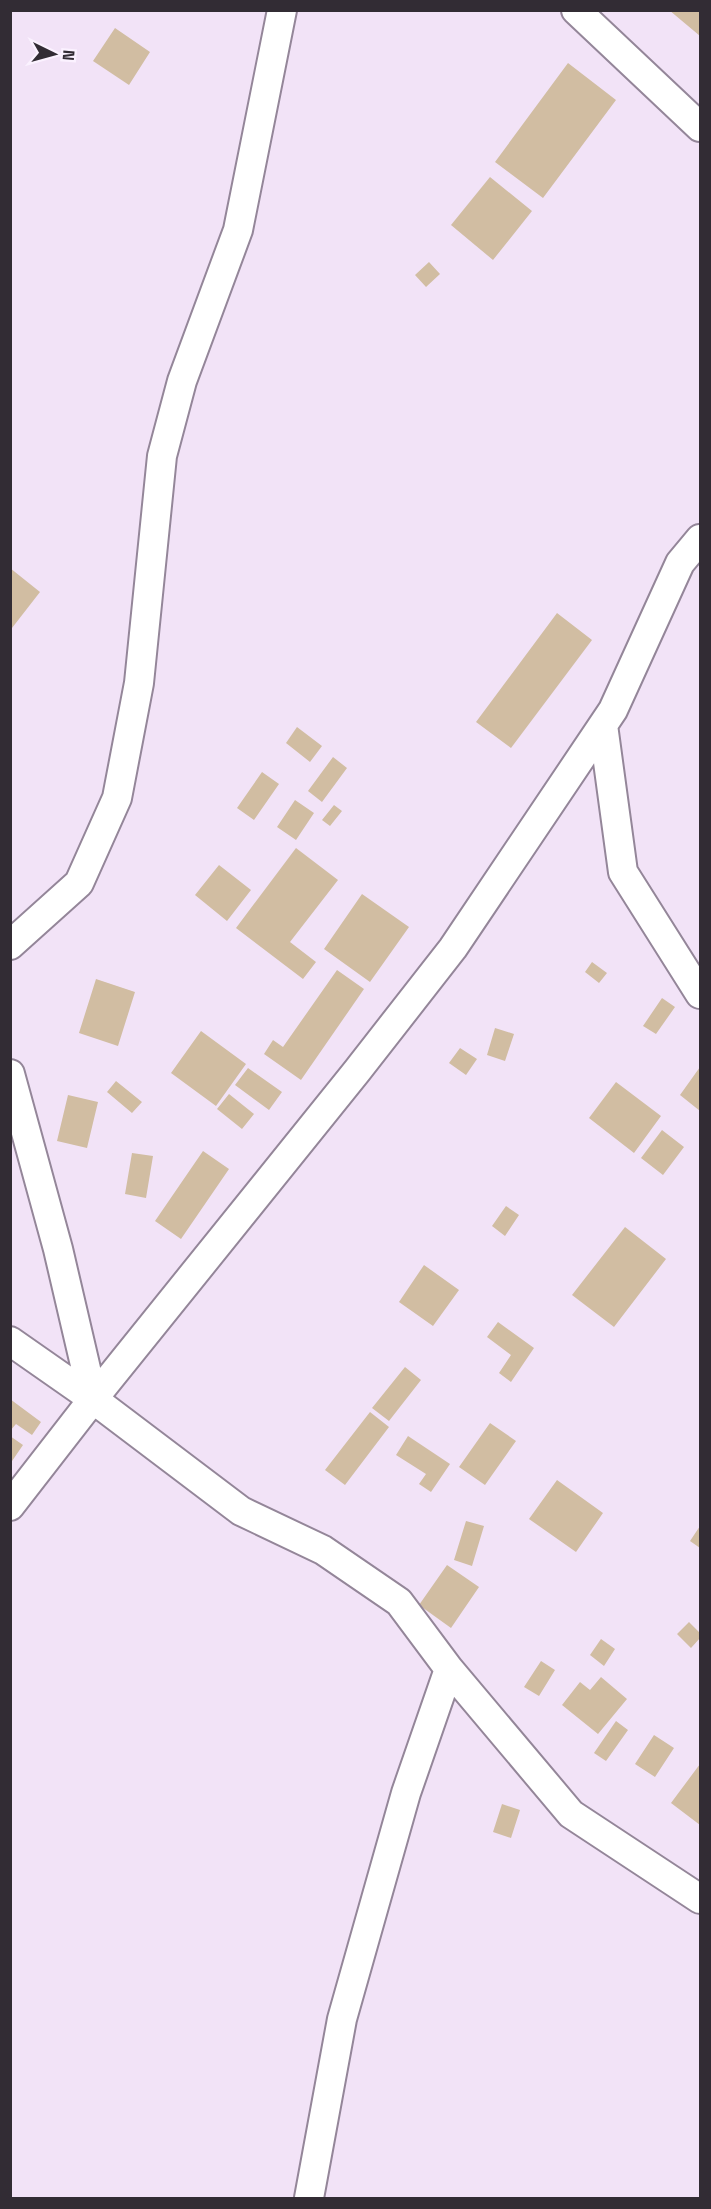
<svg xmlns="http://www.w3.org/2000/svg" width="711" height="2209" font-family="'Space Grotesk',sans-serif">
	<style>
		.building { fill: #d1bda2 }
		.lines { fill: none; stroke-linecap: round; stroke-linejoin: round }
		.minor-casing { stroke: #948699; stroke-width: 32 }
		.minor { stroke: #fff; stroke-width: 28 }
	</style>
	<rect width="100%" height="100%" fill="#f2e3f7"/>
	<path class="building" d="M669 10H700V36Z
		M115 28 150 52 129 85 93 61Z
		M568 63 616 100 543 198 495 162Z
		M490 177 532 211 493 260 451 225Z
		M429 262 440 274 426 287 415 275Z
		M10 568 40 592 12 628 10 627Z
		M557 613 592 640 511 748 476 722Z
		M297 727 322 746 310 762 286 743Z
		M333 757 347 768 322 802 308 791Z
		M262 772 279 784 254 820 237 808Z
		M295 800 314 813 296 840 277 827Z
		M334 805 342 811 330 826 322 820Z
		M296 848 338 880 290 942 316 962 303 979 236 928Z
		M219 865 251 890 227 921 195 895Z
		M362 894 409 927 370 982 324 949Z
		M592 962 607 973 599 983 585 972Z
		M337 970 364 989 301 1080 264 1054 273 1040 283 1047Z
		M96 979 135 992 118 1046 79 1033Z
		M662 998 675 1007 656 1034 643 1026Z
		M495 1028 514 1034 505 1061 487 1055Z
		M201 1031 246 1064 216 1106 171 1073Z
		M460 1048 477 1059 466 1075 449 1063Z
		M700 1067V1111L680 1095Z
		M248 1068 282 1092 269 1110 235 1085Z
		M116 1081 142 1102 132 1113 107 1092Z
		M616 1082 661 1116 634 1153 589 1118Z
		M229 1094 254 1114 242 1129 217 1109Z
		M68 1095 98 1102 87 1148 57 1141Z
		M662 1130 684 1147 663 1175 641 1158Z
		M203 1151 229 1169 181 1239 155 1221Z
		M132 1153 153 1156 146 1198 125 1194Z
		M506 1206 519 1215 505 1236 492 1226Z
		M625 1227 666 1259 614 1327 572 1295Z
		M424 1265 459 1290 433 1326 399 1302Z
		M498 1322 534 1348 511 1382 499 1373 511 1355 487 1337Z
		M405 1367 421 1380 389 1421 372 1408Z
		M10 1399 41 1422 32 1435 16 1424 10 1431Z
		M370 1412 389 1427 345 1485 325 1470Z
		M490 1423 516 1441 485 1485 459 1467Z
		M10 1436 23 1445 10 1464Z
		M408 1436 450 1464 431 1492 419 1484 426 1474 396 1455Z
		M557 1480 603 1513 576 1552 529 1519Z
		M466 1521 484 1526 472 1566 454 1560Z
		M700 1526V1548L690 1541Z
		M447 1565 479 1587 451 1628 419 1605Z
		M689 1622 700 1633V1638L691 1648 677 1634Z
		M601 1639 615 1649 604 1666 590 1655Z
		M541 1661 555 1670 539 1696 524 1687Z
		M601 1677 627 1699 598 1734 562 1705 580 1682 590 1690Z
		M616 1721 628 1730 606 1761 594 1753Z
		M654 1735 674 1748 655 1777 635 1764Z
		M700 1764V1825L671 1803Z
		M502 1804 520 1810 511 1838 493 1832Z"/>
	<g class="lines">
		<defs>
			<path id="minor" d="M576 10 700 127
				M603 725 623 872 700 994
				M10 945 79 883 117 798 139 683 162 456 182 381 238 230 282 10
				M10 1074 58 1249 93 1399
				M10 1341 93 1399 241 1511 323 1550 399 1602 449 1669 406 1793 342 2019 309 2198
				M10 1506 93 1399 357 1071 453 948 613 710 680 563 700 539
				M449 1669 571 1814 700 1899"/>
		</defs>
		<use href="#minor" class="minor-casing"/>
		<use href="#minor" class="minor"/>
	</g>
	<rect width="711" height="2209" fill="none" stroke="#322c34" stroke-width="24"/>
	<g transform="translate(54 54) rotate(95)" stroke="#fbf2ff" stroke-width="4.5" paint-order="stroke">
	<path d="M0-4.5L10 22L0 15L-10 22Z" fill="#322c34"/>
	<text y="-9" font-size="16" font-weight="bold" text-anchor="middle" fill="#322c34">N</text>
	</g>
</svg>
